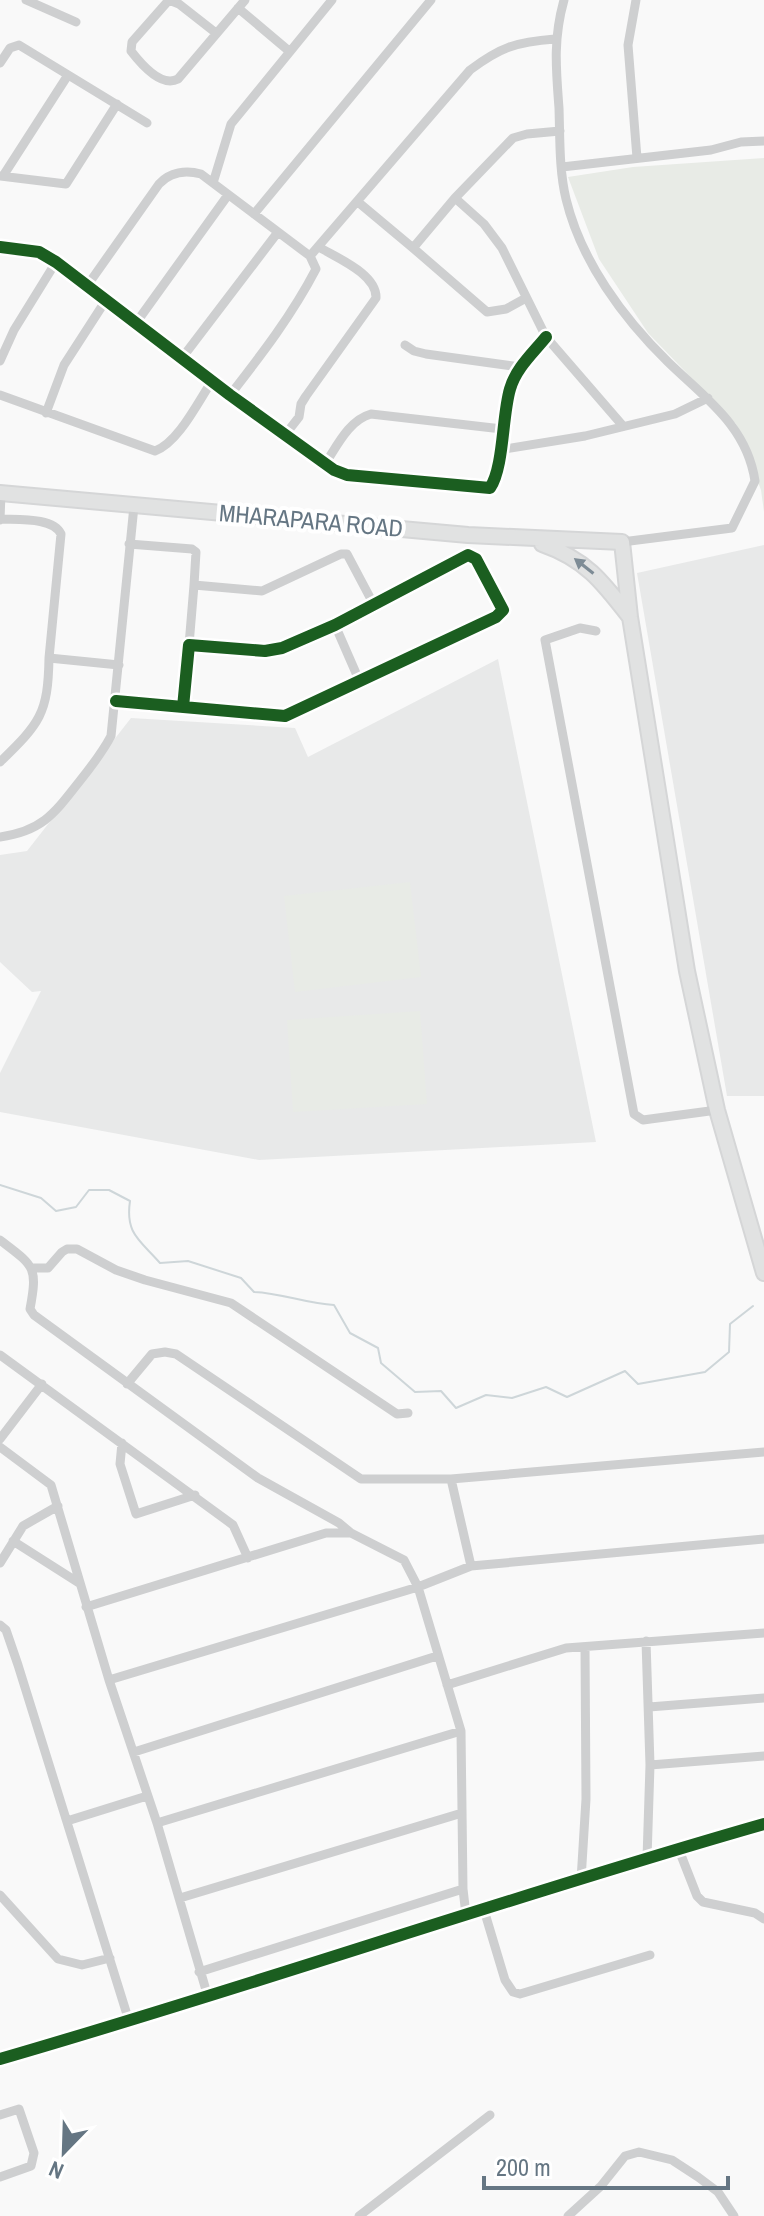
<svg xmlns="http://www.w3.org/2000/svg" width="764" height="2216" font-family="'Archivo Narrow',sans-serif">
	<style>
		.built { fill: #e8e9e9 }
		.green { fill: #e8ebe6 }
		.lines { fill: none; stroke-linecap: round; stroke-linejoin: round }
		.stream { stroke: #ced6d9; stroke-width: 2 }
		.secondary-casing { stroke: #d5d6d7; stroke-width: 18 }
		.minor { stroke: #cecfd0; stroke-width: 9 }
		.tertiary { stroke: #cecfd0; stroke-width: 12 }
		.secondary { stroke: #e1e2e2; stroke-width: 14 }
		.cycleway-casing { stroke: #fff; stroke-width: 17 }
		.cycleway { stroke: #1b5e20; stroke-width: 12 }
		.oneway { fill: #7e8c96 }
		.labels { text-anchor: middle; stroke-width: 8; stroke-linejoin: round; paint-order: stroke }
		.street-label { font-size: 24px; fill: #657683; stroke: #fff }
	</style>
	<rect width="100%" height="100%" fill="#f9f9f9"/>
	<path class="built" d="M764 545V1096H727L637 573Z
		M498 659 596 1142 259 1160 0 1112V1073L41 991 32 992 0 962V855L27 851 131 718 295 728 308 757Z"/>
	<path class="green" d="M764 158V512L761 490 736 424 648 333 599 259 568 177 633 167Z
		M410 882 421 977 295 992 284 896Z
		M420 1011 427 1104 293 1112 287 1020Z"/>
	<g class="lines">
		<path class="stream" d="M0 1185 41 1198 56 1211 76 1207 89 1190H109L130 1201C125 1234 140 1240 160 1263L188 1261 241 1278 254 1292C282 1293 307 1304 334 1305L350 1333 378 1348 381 1363 415 1392 441 1391 456 1408 486 1395 512 1398 546 1387 567 1397 625 1371 638 1384 705 1372 729 1352 730 1324 753 1306"/>
		<defs>
			<path id="secondary" d="M0 493 468 535 622 542 630 617 687 971 717 1110 764 1273
				M542 544C585 559 602 581 629 616"/>
		</defs>
		<use href="#secondary" class="secondary-casing"/>
		<path class="minor" d="M26 0 76 22
			M564 0C553 39 556 69 559 108 560 138 559 170 566 199 581 261 623 318 668 362 705 398 747 426 755 481L732 528 622 542
			M636 0 628 45 637 158
			M238 8 289 51
			M216 33 179 4 169 0 132 42 131 51C141 64 161 88 178 79L245 0
			M0 63 10 48 19 45 147 123
			M562 167 711 150 741 142 764 141
			M0 176 66 184 117 104
			M3 176 68 75
			M213 183 231 124 332 0
			M455 198 513 138 527 134 560 131
			M358 202 413 248 455 198 484 224 502 248 546 337 623 426
			M254 214 431 0
			M0 247 39 252 56 262 230 395 334 470 347 475 490 488C504 467 502 416 510 389 516 368 533 353 546 337
			M413 248 487 312 506 309 526 298
			M310 256 470 70C501 47 516 42 555 39
			M87 286 159 184C170 172 186 170 201 174L310 256 316 269C292 315 262 354 230 395
			M136 323 228 195
			M405 345 414 351 426 354 520 367
			M182 358 278 232
			M0 361 14 330 56 262
			M0 395 155 451C178 443 198 402 212 381
			M46 413 64 365 106 300
			M285 435 299 417 301 404 306 396 376 298C377 274 337 258 319 247
			M499 450 585 436 675 414 708 398
			M325 464C337 446 349 420 371 414L502 429
			M0 519C18 520 53 517 61 534L49 658
			M0 520 1 493
			M129 544 192 549 196 552 194 585
			M335 625 359 680
			M596 631 580 628 545 640 634 1114 643 1120 717 1110
			M189 645 194 585 262 591 341 554H347L374 605
			M116 701 285 716 496 617 503 610 476 559 468 555 335 625 282 648 265 651 189 645 183 707
			M0 762C40 723 48 714 49 658L119 665
			M0 837C42 831 54 814 79 782 91 767 102 753 111 736L134 506
			M0 1240C34 1266 38 1266 30 1309L34 1315 258 1478 339 1523 351 1533
			M33 1268H48L62 1252 67 1249H77L116 1270 145 1280 231 1303 397 1414 408 1413
			M0 1355 233 1525 248 1558
			M127 1384 152 1354 165 1352 176 1354 361 1479H451L764 1452
			M0 1439 42 1384
			M122 1443 120 1464 136 1514 195 1495
			M0 1447 51 1485 109 1680 157 1823 208 1997
			M451 1479 471 1566
			M13 1541 79 1583
			M0 1563 23 1526 58 1506
			M86 1607 326 1533H351L404 1560 418 1587 461 1731 463 1889 466 1915
			M0 1625 6 1630 18 1665 129 2021
			M646 1641 650 1765 647 1859
			M109 1680 418 1587 471 1566 764 1539
			M447 1685 566 1648 764 1633
			M649 1707 764 1698
			M134 1752 437 1656
			M650 1765 764 1756
			M67 1821 147 1796
			M157 1823 461 1731
			M679 1850 697 1896 703 1902 755 1913 764 1919
			M581 1880 586 1799 585 1647
			M0 1895 58 1959 82 1965 110 1958
			M180 1898 462 1813
			M484 1910 505 1980 513 1992 520 1994 650 1955
			M199 1972 463 1889
			M0 2115 19 2109 34 2153 31 2166 0 2177
			M359 2216 490 2115
			M568 2216 601 2186 625 2156 639 2152 672 2160 698 2177 718 2192 734 2216"/>
		<path class="tertiary" d="M0 2059C256 1985 508 1897 764 1824"/>
		<use href="#secondary" class="secondary"/>
		<defs>
			<path id="cycleway" d="M0 247 39 252 56 262 230 395 334 470 347 475 490 488C504 467 502 416 510 389 516 368 533 353 546 337
				M116 701 285 716 496 617 503 610 476 559 468 555 335 625 282 648 265 651 189 645 183 707
				M0 2059C256 1985 508 1897 764 1824"/>
		</defs>
		<use href="#cycleway" class="cycleway-casing"/>
		<use href="#cycleway" class="cycleway"/>
	</g>
	<defs><path id="oneway-solid" d="M-6-.8H1V-3.2L6.5 0L1 3.2V.8H-6Z" transform="scale(2)"/></defs>
	<use class="oneway" href="#oneway-solid" transform="translate(584 566) rotate(-142)"/>
	<g class="labels">
		<g class="street-label">
			<text transform="translate(311 521) rotate(5)" y="8">MHARAPARA ROAD</text>
		</g>
	</g>
	<g transform="translate(64 2152) rotate(203)" stroke="#ffffff" stroke-width="6" paint-order="stroke">
	<path d="M0-6L14 30L0 20L-14 30Z" fill="#657683"/>
	<text y="-12" font-size="22" font-weight="bold" text-anchor="middle" fill="#657683">N</text>
	</g>
	<path d="M484 2176v12h244v-12" fill="none" stroke="#657683" stroke-width="4"/>
	<text x="496" y="2176" font-size="24" fill="#657683" stroke="#ffffff" stroke-width="6" paint-order="stroke">200 m</text>
</svg>
